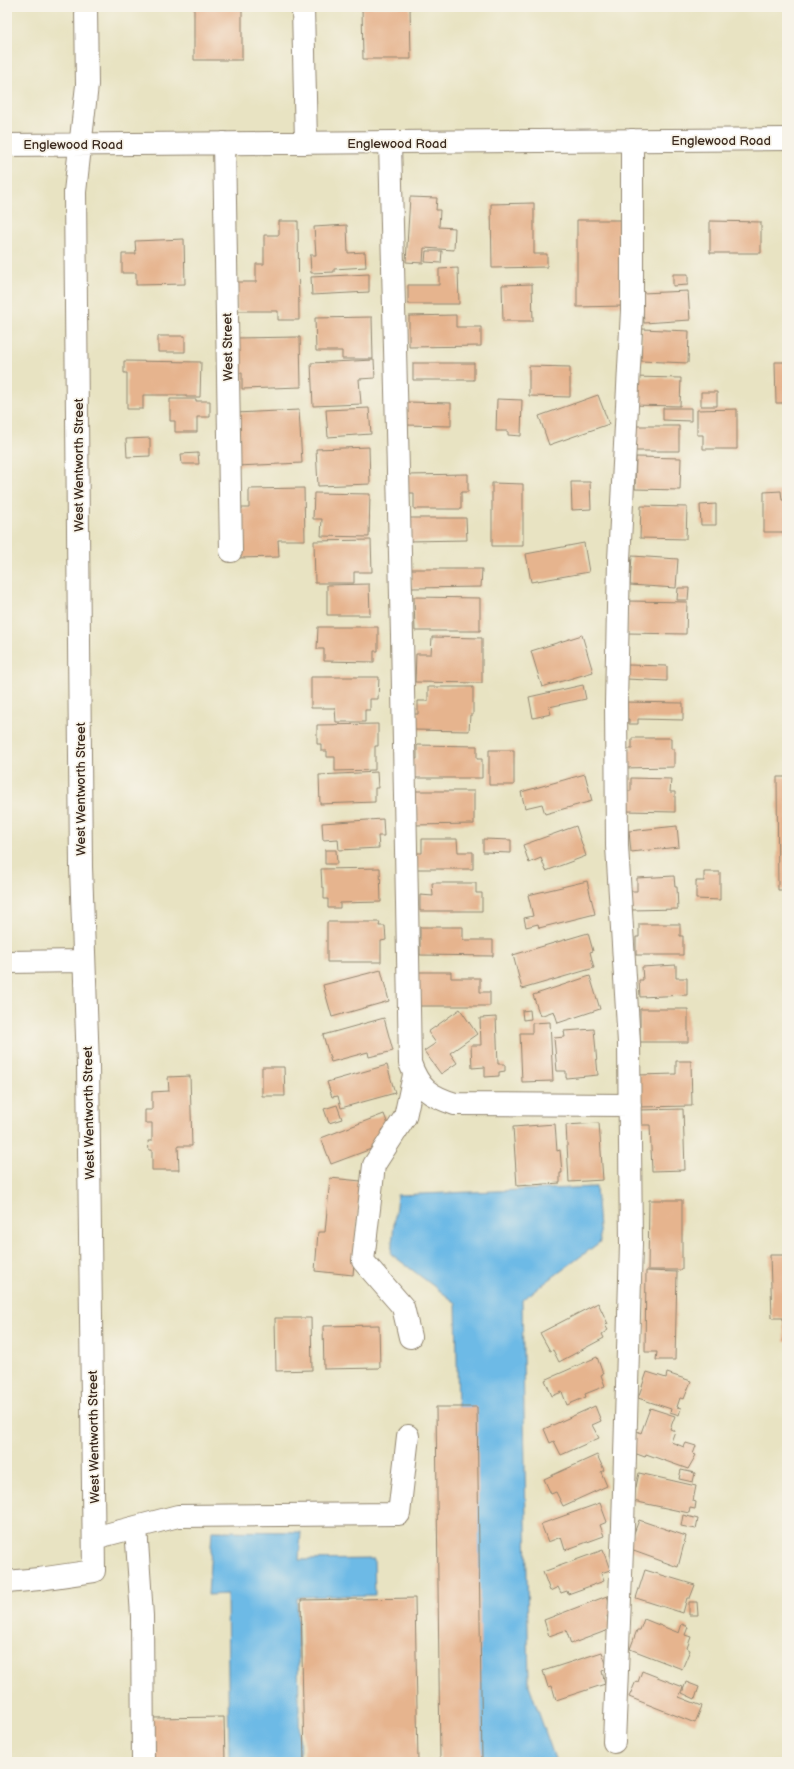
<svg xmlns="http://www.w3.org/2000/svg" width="794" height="1769" font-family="'Balsamiq Sans',sans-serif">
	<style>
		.water { fill: #6dbae6; stroke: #547282 }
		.building { fill: #e6b48e }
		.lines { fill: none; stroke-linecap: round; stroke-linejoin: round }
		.minor-casing { stroke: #928670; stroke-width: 24 }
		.minor { stroke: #fff; stroke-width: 22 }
		.labels { text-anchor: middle; stroke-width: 3.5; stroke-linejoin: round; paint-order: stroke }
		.street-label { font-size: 13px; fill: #3b2a1e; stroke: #f7f3e8 }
	</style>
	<rect width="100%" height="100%" fill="#f7f3e8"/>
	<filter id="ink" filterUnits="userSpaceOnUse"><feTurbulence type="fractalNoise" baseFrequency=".025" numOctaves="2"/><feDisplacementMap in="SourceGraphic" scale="8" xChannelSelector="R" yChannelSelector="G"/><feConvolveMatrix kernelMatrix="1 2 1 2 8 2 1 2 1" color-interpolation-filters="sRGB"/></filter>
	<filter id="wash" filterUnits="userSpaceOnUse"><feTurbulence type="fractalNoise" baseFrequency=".012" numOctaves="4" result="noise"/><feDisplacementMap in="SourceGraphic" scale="16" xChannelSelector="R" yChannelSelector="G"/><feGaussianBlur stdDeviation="0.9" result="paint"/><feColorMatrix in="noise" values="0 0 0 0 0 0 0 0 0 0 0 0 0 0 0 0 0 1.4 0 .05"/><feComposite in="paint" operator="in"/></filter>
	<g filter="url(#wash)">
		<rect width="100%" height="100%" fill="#e8e3c2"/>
		<path class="water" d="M596 1187 600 1242 522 1300 529 1685 556 1762H464L456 1303 391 1254 397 1195Z
			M212 1531 301 1532 299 1560 374 1559 375 1595 297 1597 300 1762H229L227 1594 208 1595Z"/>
		<g id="blocks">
			<path class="building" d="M194 7H242V60H194Z
				M362 7H410L411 59H363Z
				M410 197 437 198 436 210H440L439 227 455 228 454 250 424 248 423 263 406 262Z
				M534 203V254H547V267L492 268 491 204Z
				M577 220H623V306L577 307Z
				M279 221H298L299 320H278V311H237V282H256V264H264V235H279Z
				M710 221 761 222V253H710Z
				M347 225 348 253 365 252 366 267 334 269V272L311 273 310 255H316L314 227Z
				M184 239 185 284 136 285V273H122V254H136L135 241Z
				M426 251H442L441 263 425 262Z
				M458 268 459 304H408V285H439V269Z
				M369 274V292L312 295 311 277Z
				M673 274H688V285L673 286Z
				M532 284 533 321H503L502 285Z
				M688 291 690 320 644 323 642 293Z
				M456 315V327H481V346L409 347V316Z
				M372 317 373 359H342V351H316L315 318Z
				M642 329 689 331 688 363 641 361Z
				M158 336H185V352H158Z
				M300 337 301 387 242 389V373H237L235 338Z
				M374 360 375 378 359 379 361 404 313 406 311 363Z
				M124 361 201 362 200 397H186V395H143V409H127V373H124Z
				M775 362H787V403H776Z
				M413 363H474V380H413Z
				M529 366 570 367V397L529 396Z
				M632 377 681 378 680 406 631 405Z
				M701 392H717V406H701Z
				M598 395 609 424 549 445 539 416Z
				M170 399H196V401H210V417H197V432H175V421H170Z
				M497 399 522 400 521 436 508 435V431H496Z
				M407 402 451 403V426L406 425Z
				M369 408 371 434 328 437 326 410Z
				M663 408H691V421L663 420Z
				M737 409V449H703V435H697V410Z
				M299 410 302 463 237 466 235 413Z
				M633 426H679V451H633Z
				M150 438V456L127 457 126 439Z
				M369 447 370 484 318 486 316 449Z
				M198 453 199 464H182L181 454Z
				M636 457 681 458 680 490 635 489Z
				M468 474V492H461V509H414V493H408L407 475Z
				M571 482H590L591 509 572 510Z
				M492 483 523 484V546H492Z
				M304 488 305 540H278L279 557 238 558 236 508H249V489Z
				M781 491 782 500H787V532H764V492Z
				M314 493 370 494 369 537 321 536 322 519H313Z
				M716 504V525H701L700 505Z
				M641 506 687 507 686 539 640 538Z
				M408 518H466L467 540 408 541Z
				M371 540 372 572H354V583H315L314 541Z
				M584 543 589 572 531 582 526 554Z
				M632 556 678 559 676 588 630 585Z
				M411 569H482L481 587 412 588Z
				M369 584 370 615H327V585Z
				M678 588H689L688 600H677Z
				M414 597 480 598V631H415Z
				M628 601 687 602 686 634 627 633Z
				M318 627H378V651H374V662L324 661V649H317Z
				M582 635 593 672 542 687 531 651Z
				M432 637 482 638V683L415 682 416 654H431Z
				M628 665 667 666V681L627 679Z
				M311 677H379L378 699H370V710H365V722H336L335 708H311Z
				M583 685 586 699 549 707 551 714 533 718 529 697Z
				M428 687H473V715H470L469 731 413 730 412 714H418V701H428Z
				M625 702 683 703V720L638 719V724H629V719H624Z
				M378 724V746H375V770L335 771V757H327V751H321V744H317V725Z
				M632 738H671V749H674V767L622 768 621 749H632Z
				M417 745 477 746V759H482V778H412V759H417Z
				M489 750H514V785H489Z
				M377 772 378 788H375V802L320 804 319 775Z
				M585 774 592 801 545 814 542 804 525 808 521 792Z
				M777 777H787V890H778Z
				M631 778 671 779 670 792H675V812L626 811 627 791H631Z
				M413 791H474V824L413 825Z
				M383 819 384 836H378L379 848 339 850 338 839 323 840 322 823Z
				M576 826 586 856 546 871 541 858 529 863 523 845Z
				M677 826 679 847 631 852 629 831Z
				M422 839H457L458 852H473V869H416L415 853H422Z
				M483 839 511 840V853L483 852Z
				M325 850H336L337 864H325Z
				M380 868 381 902 340 903V908H328V899H324V887H322L321 869Z
				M704 872H720V900L696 899V881H704Z
				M674 876 675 887H677L678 909 632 910 631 891H637V878Z
				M587 881 595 914 539 928 538 924 526 927 524 918 533 916 528 895Z
				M432 883H476V893H482V911H420V895L433 896Z
				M327 922H380L379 926H385L386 940 381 941V962H327Z
				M639 924H680V936H683V955H636V937H639Z
				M420 927H463V940H493V956L420 955Z
				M588 933 593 951 590 952 594 968 522 989 513 955Z
				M676 965V978H687V995L640 997 639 980H643L642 967Z
				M381 970 389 1001 332 1017 323 985Z
				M418 972H451V978H480V992H490V1006H418Z
				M590 976 600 1009 558 1023 554 1011 540 1016 533 995Z
				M460 1009 477 1034 450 1053 457 1063 441 1074 424 1051 436 1043 428 1032Z
				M640 1009H688V1042H640Z
				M530 1010 531 1019 523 1020 522 1011Z
				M496 1017 498 1064H505V1071L499 1072V1076L485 1077V1067L472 1068 471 1045H481L480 1018Z
				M384 1018 393 1051 369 1057 368 1052 331 1062 323 1035Z
				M550 1022 553 1081 522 1082 520 1033H532V1023Z
				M594 1029 598 1075 566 1078V1071H557L554 1038 565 1037 564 1031Z
				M676 1061H691L692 1106 638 1107V1075L676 1074Z
				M387 1065 395 1093 341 1108 338 1096 332 1097 327 1082Z
				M262 1067H284L285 1096H262Z
				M190 1076 192 1146H178L179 1170H152V1150H149L148 1141H152V1123H145V1110H152V1092L169 1091 168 1077Z
				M337 1105 342 1119 329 1123 324 1109Z
				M683 1109 685 1170 652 1171 650 1125H638V1110Z
				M384 1114 389 1127 382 1130 387 1143 331 1164 321 1138Z
				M599 1123 603 1180 569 1182 566 1125Z
				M555 1124 557 1151 560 1150 562 1173H560V1183L517 1186 513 1127Z
				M330 1178 361 1181 353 1275 315 1271 318 1232H325Z
				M649 1200H682V1270H648Z
				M770 1255H787V1342H784L783 1318H772Z
				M646 1271 677 1272 675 1360H656L657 1352H645Z
				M598 1303 608 1324 605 1325 608 1330 602 1334 604 1338 559 1362 553 1350 550 1351 540 1333Z
				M275 1318H311L312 1370 276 1371Z
				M379 1325 380 1368 324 1369 323 1326Z
				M597 1357 603 1374 601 1375 605 1386 585 1394 586 1397 567 1405 562 1392 552 1396 545 1380Z
				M647 1372 666 1378 667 1373 691 1381 684 1399 680 1398 677 1407 681 1408 679 1415 670 1412 671 1409 638 1398Z
				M595 1406 601 1421 592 1425 599 1438 561 1455 554 1441 550 1443 544 1429Z
				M436 1407H477L482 1762H440Z
				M650 1408 675 1416 670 1429 675 1431 671 1442 684 1447 686 1443 696 1446 693 1454 696 1455 688 1469 646 1454 645 1457 634 1453 631 1448 637 1431 641 1433Z
				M597 1455 604 1470 601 1472 607 1486 563 1506 556 1492 551 1494 544 1479Z
				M681 1470 695 1473 693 1482 679 1479Z
				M639 1473 696 1486 693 1501 696 1502 695 1509 690 1508 689 1513 633 1501Z
				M600 1503 607 1522 600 1525 604 1536 565 1550 561 1537 548 1542 541 1524Z
				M683 1515 698 1519 696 1529 681 1526Z
				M639 1520 686 1536 678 1567 628 1549Z
				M603 1550 610 1570 601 1573 604 1581 568 1594 567 1591 561 1593 558 1587 550 1591 543 1572Z
				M645 1570 695 1585 690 1598H687L683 1613 636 1598Z
				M607 1596 614 1614 607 1616 611 1629 571 1644 566 1630 549 1636 544 1620Z
				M415 1598 418 1762H304L301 1600Z
				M689 1602H697L698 1615H689Z
				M644 1619 679 1633 682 1624 688 1627 685 1635 691 1637 687 1648 690 1650 682 1669 630 1649 637 1630H640Z
				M602 1652 608 1669 602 1671 605 1684 556 1700 552 1686 548 1687 543 1671Z
				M642 1671 683 1687 679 1697 702 1706 695 1723 629 1697 636 1681 638 1682Z
				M686 1682 699 1687 695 1699 682 1693Z
				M224 1717 225 1762H153L152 1718Z"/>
		</g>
	</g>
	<g filter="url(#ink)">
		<use href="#blocks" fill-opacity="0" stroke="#928670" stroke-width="1"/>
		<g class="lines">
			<defs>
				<path id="minor" d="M303 7 306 143
					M224 143 231 551
					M390 143 402 636 410 1063C419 1089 430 1096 455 1104L630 1105
					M7 145 787 139
					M7 962 84 961
					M410 1337 403 1307 363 1261 374 1165 405 1117 414 1075
					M136 1527 142 1616 143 1762
					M94 1538 178 1516 399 1514 408 1436
					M7 1582 39 1579 94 1571 88 1065 81 867 75 192 87 85 86 7
					M614 1742 623 1526 631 1244 629 1043 617 846 616 703 619 560 632 310V140"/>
			</defs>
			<use href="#minor" class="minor-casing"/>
			<use href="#minor" class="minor"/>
		</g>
	</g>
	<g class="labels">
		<g class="street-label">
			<text x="721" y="145">Englewood Road</text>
			<text x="397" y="148">Englewood Road</text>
			<text x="73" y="149">Englewood Road</text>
			<text transform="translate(227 347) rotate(-91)" y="5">West Street</text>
			<text transform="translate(78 465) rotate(-90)" y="5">West Wentworth Street</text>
			<text transform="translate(80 789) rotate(-90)" y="5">West Wentworth Street</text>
			<text transform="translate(88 1113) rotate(-91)" y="5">West Wentworth Street</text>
			<text transform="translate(93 1437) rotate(-91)" y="5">West Wentworth Street</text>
		</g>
	</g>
	<rect width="794" height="1769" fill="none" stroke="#f7f3e8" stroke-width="24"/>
</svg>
